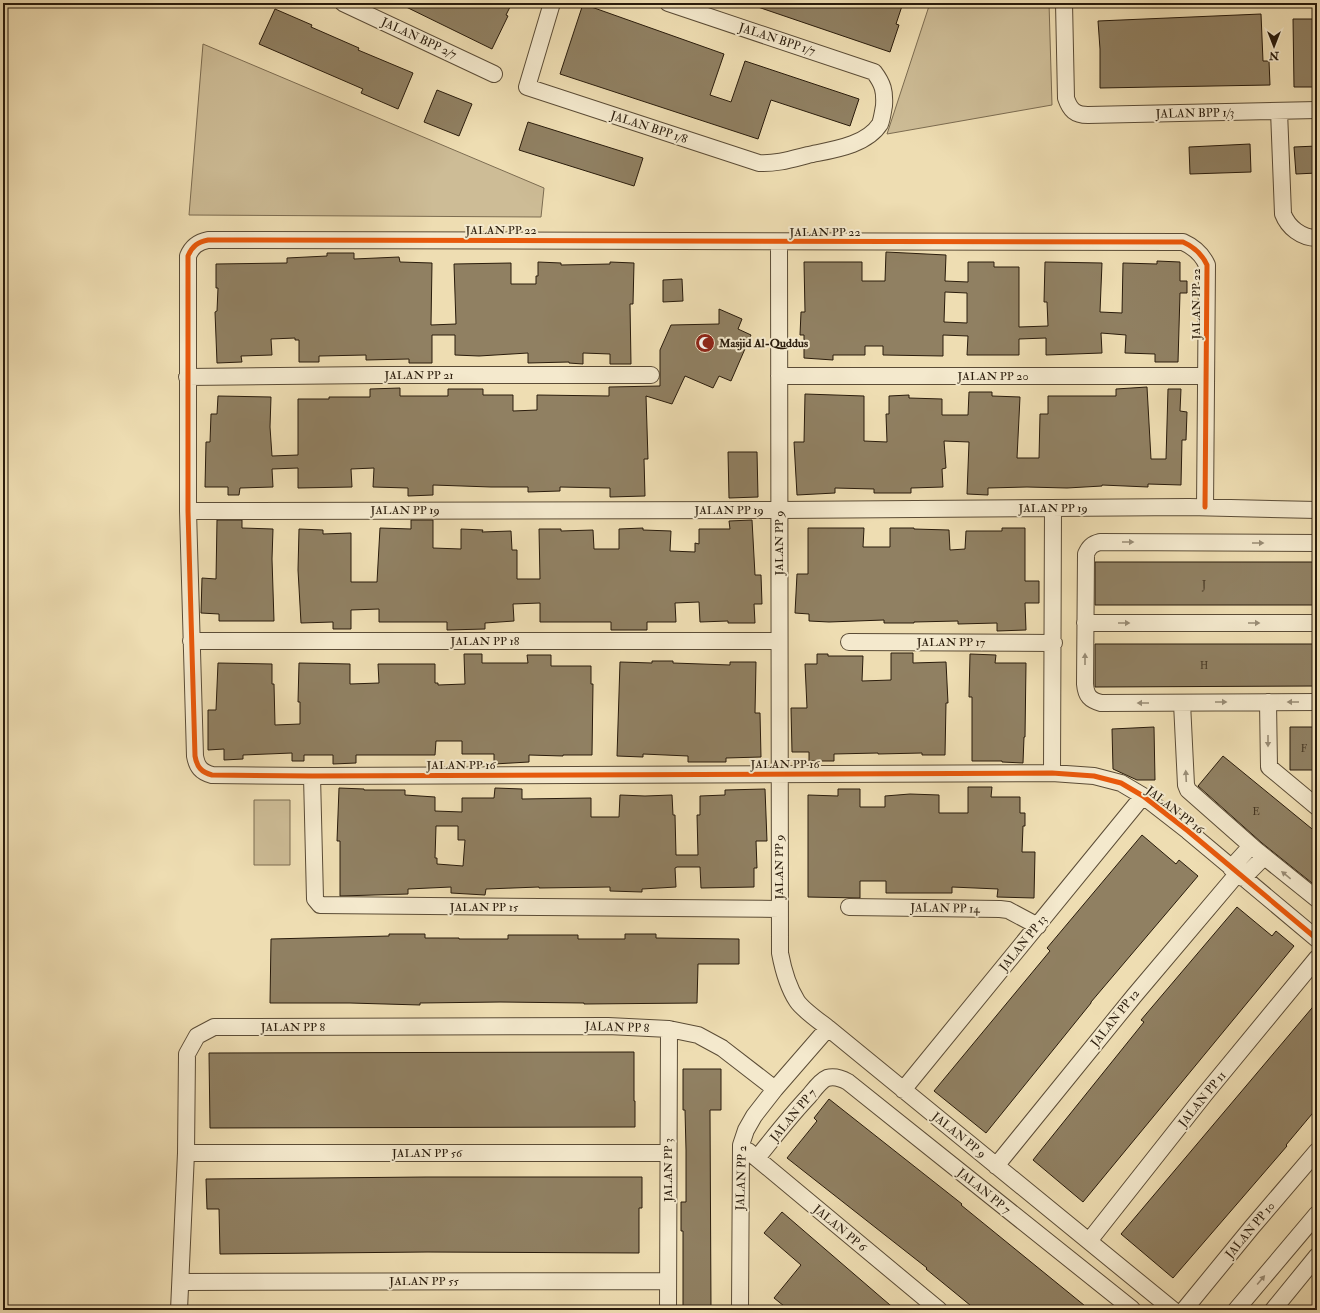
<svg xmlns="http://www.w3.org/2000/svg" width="1320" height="1313" font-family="'IM FELL Double Pica',serif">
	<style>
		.green { fill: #cdbc96; stroke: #7c6c51 }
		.building { fill: #908062; stroke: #2a1c0c; fill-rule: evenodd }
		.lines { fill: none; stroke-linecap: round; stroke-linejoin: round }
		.minor-casing { stroke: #5b4c36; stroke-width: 18 }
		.minor { stroke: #f4e9cd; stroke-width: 16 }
		.cycleway-casing { stroke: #f4e9cd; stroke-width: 8 }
		.cycleway { stroke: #e8590c; stroke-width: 5 }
		.oneway { fill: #998d76 }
		.labels { text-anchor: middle; stroke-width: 4; stroke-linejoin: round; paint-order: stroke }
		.number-label { font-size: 10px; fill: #443522 }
		.street-label { font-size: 12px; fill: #2a1c0c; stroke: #f4e9cd }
		.poi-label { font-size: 12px; font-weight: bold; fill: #2a1c0c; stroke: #f4e9cd; text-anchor: start }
	</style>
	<rect width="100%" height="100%" fill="#eeddb2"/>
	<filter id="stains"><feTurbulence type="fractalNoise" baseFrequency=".005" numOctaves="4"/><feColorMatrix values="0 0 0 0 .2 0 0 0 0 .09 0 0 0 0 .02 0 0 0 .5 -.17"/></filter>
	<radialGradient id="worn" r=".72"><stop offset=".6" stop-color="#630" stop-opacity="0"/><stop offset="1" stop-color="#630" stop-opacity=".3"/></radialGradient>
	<path class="green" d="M930 3H1049L1052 105 887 134Z
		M203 44 544 188 541 217 189 215Z
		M254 800H290V865H254Z"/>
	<path class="building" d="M398 3H512L506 15 508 16 492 49Z
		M752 3H903L896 24 899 25 890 52 752 5Z
		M583 4 724 54 710 95 731 102 745 61 859 99 850 126 771 100 758 139 560 74Z
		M275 9 312 25 311 27 359 48 358 50 413 73 398 109 361 93 363 89 259 44Z
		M1261 14 1263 61H1269L1270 85 1100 88V49L1098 21Z
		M1293 19H1317V87H1294Z
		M437 90 472 104 459 136 424 122Z
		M528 122 643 158 634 186 519 150Z
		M1250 144 1251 172 1190 174 1189 147Z
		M1317 146V173L1296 174 1294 147Z
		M886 252 946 255 945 281 968 282V262H994V267H1019V327L1048 326 1047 302H1044L1045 262 1102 263 1100 312 1122 313 1123 263 1157 264V261L1180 262V281H1187V293H1180L1178 362H1155V354L1125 353 1126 335 1101 333 1102 353 1046 355V338L1019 339V355H967L968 336 943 335V356L883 355V346H865V355H833V360L804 358V335H800L801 312H805L804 262H862V281H885ZM945 292 967 293V323L944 322Z
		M327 253H354V259L399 257 400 262 432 263 431 325 456 324 454 264 511 263V284H536V276H538V262L561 263V265L610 264V262L634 263 633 304H630L631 364H610V354L583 353V364L569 363V362L528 363V353L479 356 455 355V335H432V363H409V359L366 360V355L319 356V362H299V340H295V338L271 339 272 355 241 356 242 362 217 363 215 312 217 311 218 288H216V264L287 263V258L327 256Z
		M682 279 683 301 663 302V280Z
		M719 309 742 319 738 329 751 335 731 381 719 376 713 388 685 376 672 404 646 396 648 459H644L645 496 610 497V488L560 487V491L528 492V487H491L433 485V495L408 496V488L373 487 374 468 351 469 352 487 298 488V468L272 469 273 487 240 488 239 495H228V487H205L206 442H210L211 414H217L218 396 271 397 270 427 272 456 298 455V399H329V397H370V389L400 388V396H448V389H483V395H513V411L537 410V395L609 396V387L660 386V350L671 325 719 324Z
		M1147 387 1151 459H1166L1168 389H1181L1180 411 1187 412 1186 440H1182L1181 485 1148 484V487L1102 485V486L1067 488 1027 487 988 488V495L967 494 969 442 944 441 946 468 942 469 943 487 911 488V493H874V489L835 488V493L797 495 794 442H804L805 394 864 396V441L887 442 886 414H889V396L909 395V398L942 399V415H968L969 392H992V396L1020 397 1017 458H1039L1040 414H1048V396H1116V389Z
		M728 452H757L758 497 729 498Z
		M217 520H242V528L273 529 272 559 274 621H219V614L201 613 202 578 216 579Z
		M411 520H433V548L461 549V529L483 530 482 532 511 531 512 550H517V579H540L539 529H561V531L593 530 594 549H619V529L643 528V530L671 531 670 551 695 552V543L699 544V529H730L729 521 752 520 755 575H761L762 604H754L755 623H728V621L700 622 699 602 675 603 676 622H647V630H611V622H540V603L513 604 514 621 485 623V629L447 630V622H379V609L351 610V629H333V622L301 623 298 570 299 529 323 530V534L351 533V582H377L380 528 411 529Z
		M808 528H864L863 547H890V528H914V529L949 530 950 550 965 549 966 531H1002V528H1025V581H1039V603H1025L1026 630 997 631V623L958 624V621L914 622V623H884V620L829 622 809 621V614L795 613 797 574H808Z
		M1095 562H1317V605H1095Z
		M1095 644H1317V686L1095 687Z
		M891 653H913V663L946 662 948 703H946L945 755H922V753L878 754V753L834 754V761H809V752H792L791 708H807L805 664H817V654H828V656H863L862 681 891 680Z
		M464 654H482V663H528L527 655H551V666H591V684H593L592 755H563V756L529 755V762L494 764V754H462V741H436L435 755H356V763L333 764V755H304V761H292V753L243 755V759L224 760V749L208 750V710H216L218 663 272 664V684H274L275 725 300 724V702H298L299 663 350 664V684L379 683 378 664H435V683H438V685L465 684Z
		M970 654 996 655 995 663H1026L1025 737H1024L1023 763 1002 762V761H972V697H969Z
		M652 661H673V663L730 665V662H756L755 713H760L761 757 726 758V762H688V756L643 754V757L617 756 620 662 652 663Z
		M1154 727 1155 780H1137L1113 769 1112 729Z
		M1290 727H1317V770H1290Z
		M1223 756 1317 833V887L1262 843 1198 786Z
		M968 787H992L991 797H1020V813H1025V826H1023L1022 852H1035L1034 898 997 897 998 889 952 887V893H886V881H860V898L808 897V795L838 796V789H860V807H885V796L910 794 939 795V813H968Z
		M339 788 364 789V790H405V795L435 797V811L462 812V798H494L495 788 522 789V799L591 798V817H619L620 795 645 796 672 795 673 815H675L676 855H698L697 815H700V796L725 795V790L765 789 767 841H756L757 868H754V887L701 888 700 867H677L675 868 676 887 642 889V892L610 891V887L539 888V887L486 889 485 895 451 893V887L408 889V894L340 896V841H337ZM436 826H458V840H465L463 866 437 864V858H435Z
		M1142 835 1176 864 1179 860 1198 876 1091 1002V1003L986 1133 934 1091 1050 951 1047 948Z
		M1237 907 1272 936 1276 931 1294 946 1083 1202 1033 1160 1144 1022 1141 1020Z
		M389 934H425V938H459V939H508V935H578V939H625V934H656V938L739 939V964H698L697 1003 584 1004V1003L500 1002 420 1003V1005L350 1003H270L271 939 389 936Z
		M1317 1002V1108L1286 1145 1287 1146 1173 1278 1121 1234Z
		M634 1052V1101H635V1127L210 1128 209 1053Z
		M683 1069H721V1110H710L711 1309H683V1231H681V1202H686V1150L685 1110H683Z
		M829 1099 962 1204 961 1205 1090 1310H976L926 1269 927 1268 787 1158 817 1121 814 1118Z
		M426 1177H642V1208H639V1253L427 1252 220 1254 219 1209H207L206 1179Z
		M782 1212 883 1299 896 1310H789L774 1298 801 1265 764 1233Z"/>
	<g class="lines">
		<defs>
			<path id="minor" d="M343 3 494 74
				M552 3 527 87 759 163C776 164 792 159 808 155 831 150 866 146 880 124 882 119 883 111 884 106 885 91 883 84 874 72L668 3
				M1064 3 1066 98C1070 110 1075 115 1088 115L1317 110
				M1279 111 1283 214C1288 227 1301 238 1317 238
				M779 242 780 953C783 969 788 987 797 1001 802 1009 819 1021 828 1028L1173 1310
				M779 376H1206
				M187 377 376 375H651
				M1205 507 1207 265C1202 254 1194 247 1183 242L208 240C198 242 192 246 188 256V511L195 756C197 767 201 772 212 775L312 776 1052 773 1094 776 1121 783 1143 796 1188 831 1317 939
				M188 511 779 510 1189 507 1317 510
				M1317 543 1100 542C1092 544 1089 547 1086 554L1085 684C1086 696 1090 700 1101 703L1317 702
				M1085 623H1317
				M191 641H779
				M849 642 1054 643
				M1268 702 1269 767 1317 807
				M1182 703 1186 785 1188 790 1256 850 1317 899
				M1052 773 1053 508
				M312 776 315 899 320 905 779 909
				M1231 868 1251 846
				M1243 878 1264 857
				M849 907 1000 909 1008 910 1038 926
				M903 1090 1143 796
				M748 1151 939 1310
				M186 1153H668
				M757 1158C774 1137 790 1116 809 1096 814 1090 820 1081 827 1078 834 1076 841 1078 848 1082L1132 1309
				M996 1166 1134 996 1238 873
				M1089 1241 1205 1094 1317 958
				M181 1282 668 1281
				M179 1310 186 1153 187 1054 197 1036 214 1027 608 1026 669 1029 698 1035 722 1048 775 1089
				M668 1310 669 1029
				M740 1310 741 1145 746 1130 754 1116 775 1089 828 1028
				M1184 1310 1252 1227 1317 1151
				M1236 1310 1317 1214
				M1273 1310 1317 1256"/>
		</defs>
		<use href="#minor" class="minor-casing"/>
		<use href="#minor" class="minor"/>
		<defs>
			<path id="cycleway" d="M1205 507 1207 265C1202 254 1194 247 1183 242L208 240C198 242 192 246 188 256V511L195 756C197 767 201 772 212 775L312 776 1052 773 1094 776 1121 783 1143 796 1188 831 1317 939"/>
		</defs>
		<use href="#cycleway" class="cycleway-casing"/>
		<use href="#cycleway" class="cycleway"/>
	</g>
	<defs><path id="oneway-solid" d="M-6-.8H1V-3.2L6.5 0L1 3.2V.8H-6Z"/></defs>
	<g class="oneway">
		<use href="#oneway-solid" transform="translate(1128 542)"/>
		<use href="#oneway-solid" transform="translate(1258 543)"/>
		<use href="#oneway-solid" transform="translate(1124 623)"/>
		<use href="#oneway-solid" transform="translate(1254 623)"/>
		<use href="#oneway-solid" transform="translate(1085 659) rotate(-90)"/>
		<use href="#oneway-solid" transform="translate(1221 702)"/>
		<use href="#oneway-solid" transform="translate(1293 702) rotate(-180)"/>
		<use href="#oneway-solid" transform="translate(1143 703) rotate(180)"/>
		<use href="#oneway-solid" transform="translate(1268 741) rotate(90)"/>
		<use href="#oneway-solid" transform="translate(1186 776) rotate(-93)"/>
		<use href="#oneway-solid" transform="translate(1286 875) rotate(-141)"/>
		<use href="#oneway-solid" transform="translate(1261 1280) rotate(-50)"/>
	</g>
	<defs>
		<symbol id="mosque-disc" viewBox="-11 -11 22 22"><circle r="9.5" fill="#8f2418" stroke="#f4e9cd"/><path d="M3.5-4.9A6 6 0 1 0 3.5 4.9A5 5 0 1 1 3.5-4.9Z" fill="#fff"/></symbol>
	</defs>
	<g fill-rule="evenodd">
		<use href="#mosque-disc" x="694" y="332" width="22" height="22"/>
	</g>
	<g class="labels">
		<g class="number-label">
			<text x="1204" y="588">J</text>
			<text x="1204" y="669">H</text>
			<text x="1304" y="752">F</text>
			<text x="1256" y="815">E</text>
		</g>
		<g class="street-label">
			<text transform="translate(419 38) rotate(25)" y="4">JALAN BPP 2/7</text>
			<text transform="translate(777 39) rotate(18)" y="4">JALAN BPP 1/7</text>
			<text transform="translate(1195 113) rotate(-1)" y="4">JALAN BPP 1/3</text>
			<text transform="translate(649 127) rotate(18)" y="4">JALAN BPP 1/8</text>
			<text x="501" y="234">JALAN PP 22</text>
			<text x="825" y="236">JALAN PP 22</text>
			<text transform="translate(1196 304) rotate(-90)" y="4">JALAN PP 22</text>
			<text x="419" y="379">JALAN PP 21</text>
			<text x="993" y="380">JALAN PP 20</text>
			<text x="1053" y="512">JALAN PP 19</text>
			<text x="405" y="514">JALAN PP 19</text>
			<text x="729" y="514">JALAN PP 19</text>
			<text transform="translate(779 543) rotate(-90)" y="4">JALAN PP 9</text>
			<text x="485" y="645">JALAN PP 18</text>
			<text x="951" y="646">JALAN PP 17</text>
			<text x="785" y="768">JALAN PP 16</text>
			<text x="461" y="769">JALAN PP 16</text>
			<text transform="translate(1175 810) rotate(38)" y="4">JALAN PP 16</text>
			<text transform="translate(779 867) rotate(-90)" y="4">JALAN PP 9</text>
			<text x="484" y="911">JALAN PP 15</text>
			<text transform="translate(945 908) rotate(1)" y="4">JALAN PP 14</text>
			<text transform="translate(1023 943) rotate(-51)" y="4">JALAN PP 13</text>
			<text transform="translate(1115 1018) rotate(-51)" y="4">JALAN PP 12</text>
			<text x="293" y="1031">JALAN PP 8</text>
			<text transform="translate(617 1027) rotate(2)" y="4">JALAN PP 8</text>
			<text transform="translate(1202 1099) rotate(-51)" y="4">JALAN PP 11</text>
			<text transform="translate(793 1115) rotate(-50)" y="4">JALAN PP 7</text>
			<text transform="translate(959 1135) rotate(39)" y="4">JALAN PP 9</text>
			<text x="427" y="1157">JALAN PP 56</text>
			<text transform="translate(668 1170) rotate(-90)" y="4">JALAN PP 3</text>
			<text transform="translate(741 1178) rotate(-88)" y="4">JALAN PP 2</text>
			<text transform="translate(984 1191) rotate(39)" y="4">JALAN PP 7</text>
			<text transform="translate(840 1228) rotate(40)" y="4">JALAN PP 6</text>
			<text transform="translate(1250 1230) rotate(-50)" y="4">JALAN PP 10</text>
			<text x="424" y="1285">JALAN PP 55</text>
		</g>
		<g class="poi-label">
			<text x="719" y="347">Masjid Al-Quddus</text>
		</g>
	</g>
	<rect width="1320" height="1313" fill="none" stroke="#eeddb2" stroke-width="16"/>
	<rect x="4" y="4" width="1312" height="1305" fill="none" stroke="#2a1c0c" stroke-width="2"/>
	<rect x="8" y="8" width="1304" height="1297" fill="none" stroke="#2a1c0c"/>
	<g transform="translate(1274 46) rotate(180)" stroke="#f4e9cd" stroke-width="3" paint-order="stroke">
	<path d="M0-3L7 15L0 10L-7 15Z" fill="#2a1c0c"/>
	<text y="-6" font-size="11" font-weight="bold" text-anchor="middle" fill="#2a1c0c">N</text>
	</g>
	<rect width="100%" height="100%" filter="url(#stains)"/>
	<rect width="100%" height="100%" fill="url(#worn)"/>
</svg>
